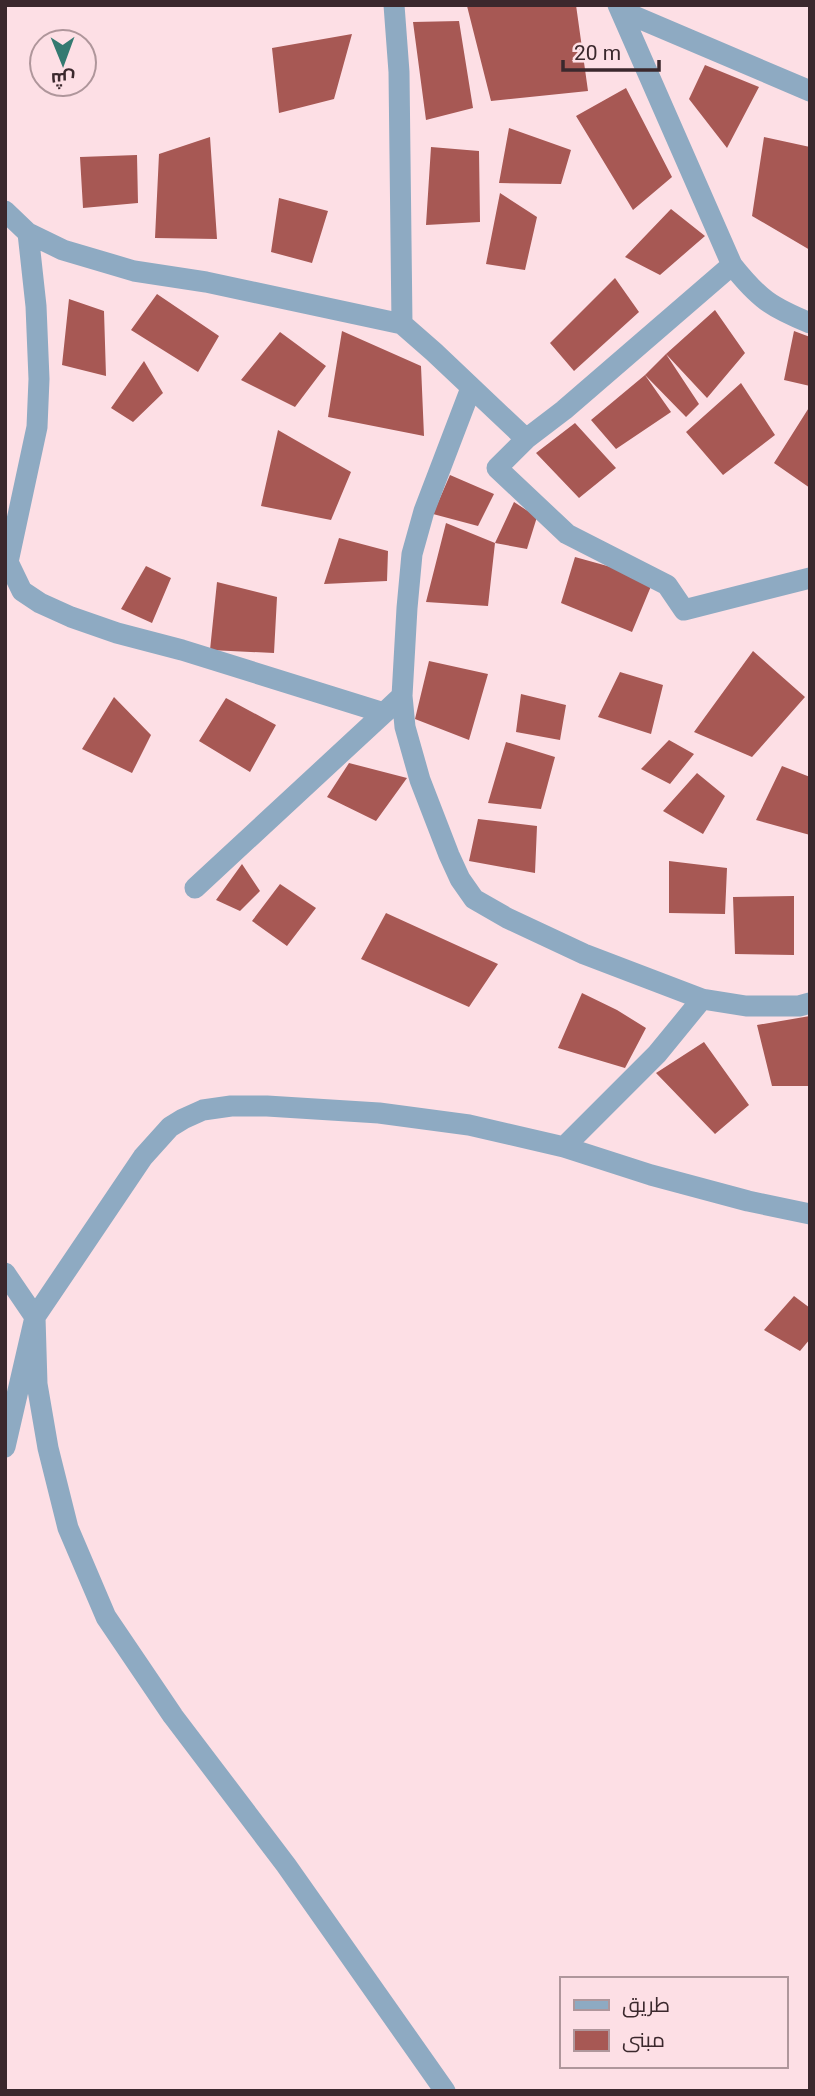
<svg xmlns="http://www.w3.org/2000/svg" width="815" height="2096" font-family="Roboto,Cairo,sans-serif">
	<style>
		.building { fill: #a75854 }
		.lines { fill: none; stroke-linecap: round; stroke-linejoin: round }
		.minor { stroke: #8eaac2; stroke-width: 21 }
	</style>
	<rect width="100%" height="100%" fill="#fddfe5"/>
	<path class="building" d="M471 5H576L588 91 491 101 467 6Z
		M459 21 473 108 426 120 413 22Z
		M352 34 334 99 279 113 272 48Z
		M705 65 759 87 727 148 689 99Z
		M626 88 672 177 633 210 576 116Z
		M509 128 571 150 561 184 499 183Z
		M210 137 217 239 155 238 159 154Z
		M764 137 810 147V250L752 216Z
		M431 147 479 151 480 222 426 225Z
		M137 155 138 203 83 208 80 157Z
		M500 193 537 217 525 270 486 264Z
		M279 198 328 211 312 263 271 252Z
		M671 209 705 236 660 275 625 257Z
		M615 278 639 312 574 371 550 343Z
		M157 294 219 336 198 372 131 330Z
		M69 299 104 311 106 376 62 365Z
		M715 310 745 353 707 398 666 354 699 404 686 417 645 375 671 412 616 449 591 420 645 375 666 354Z
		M342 331 421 366 424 436 328 417Z
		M794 331 810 337V386L784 380Z
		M280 332 326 366 295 407 241 380Z
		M144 361 163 393 133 422 111 408Z
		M741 383 775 435 723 475 686 432Z
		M810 406V488L774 463Z
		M575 423 616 468 579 498 536 453Z
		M278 430 351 472 331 520 261 506Z
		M450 475 494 494 478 526 433 514Z
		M514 502 537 517 527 549 495 543Z
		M446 523 495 543 488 606 426 602Z
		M339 538 388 551 387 581 324 584Z
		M575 557 654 579 632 632 561 603Z
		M146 566 171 578 152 623 121 609Z
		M217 582 277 597 274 653 210 650Z
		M753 651 805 697 752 757 694 732Z
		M429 661 488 674 469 740 415 719Z
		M620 672 663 685 651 734 598 717Z
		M521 694 566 705 560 740 516 732Z
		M114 697 151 735 132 773 82 749Z
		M226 698 276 725 250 772 199 741Z
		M669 740 694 754 670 784 641 769Z
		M506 742 555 757 541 809 488 803Z
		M349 763 407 778 376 821 327 797Z
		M782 766 810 777V835L756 820Z
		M697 773 725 796 703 834 663 811Z
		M478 819 537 826 535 873 469 861Z
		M669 861 727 868 725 914 669 913Z
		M242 864 260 891 240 911 216 900Z
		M280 884 316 908 287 946 252 921Z
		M794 896V955L735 954 733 897Z
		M386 913 498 964 469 1007 361 959Z
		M582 993 617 1010 646 1028 625 1068 558 1048Z
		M810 1016V1086H772L757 1025Z
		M704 1042 749 1105 715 1134 656 1073Z
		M794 1296 810 1308V1339L800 1351 764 1330Z"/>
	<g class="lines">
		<path class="minor" d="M394 5 399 72 402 324 434 352 526 439 564 410 732 265
			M618 5 732 265C759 299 771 307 810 323
			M622 11 810 91
			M5 211 28 233 63 250 134 271 206 282 402 324
			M28 233 36 306 39 379 37 427 8 562 22 591 40 603 71 617 117 633 182 650 384 713 402 696
			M471 388 424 511 412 554 407 608 402 696 405 727 420 780 449 855 460 879 474 899 507 918 584 954 702 999 746 1006H799L810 1003
			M526 439 497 468 567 534 667 585 684 610 810 578
			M195 888 384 713
			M564 1147 651 1175 748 1201 810 1214
			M5 1273 35 1317 37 1384 48 1448 68 1528 106 1617 173 1716 286 1865 445 2091
			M5 1447 35 1317 143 1157 170 1127 183 1119 203 1110 231 1106H267L379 1113 469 1125 564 1147 657 1054 702 999"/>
	</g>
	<rect width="815" height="2096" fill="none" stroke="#3b282d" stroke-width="14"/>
	<rect x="560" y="1977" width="228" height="91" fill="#fddfe5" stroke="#af969b" stroke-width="2"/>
	<rect x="574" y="2000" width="35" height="10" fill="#8eaac2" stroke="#af969b" stroke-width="2"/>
	<text x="622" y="2012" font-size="21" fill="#3b282d">طريق</text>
	<rect x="574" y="2030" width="35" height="21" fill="#a75854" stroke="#af969b" stroke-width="2"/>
	<text x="622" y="2047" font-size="21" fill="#3b282d">مبنى</text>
	<g transform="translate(63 63) rotate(179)"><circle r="33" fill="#fddfe5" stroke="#af969b" stroke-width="2"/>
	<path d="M0-5L12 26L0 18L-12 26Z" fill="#347a71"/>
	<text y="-10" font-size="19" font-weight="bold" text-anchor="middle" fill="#3b282d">ش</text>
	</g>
	<path d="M563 60v10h96v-10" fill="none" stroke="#3b282d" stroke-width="3.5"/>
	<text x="574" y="60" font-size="21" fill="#3b282d" stroke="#fddfe5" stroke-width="5" paint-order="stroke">20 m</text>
</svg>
